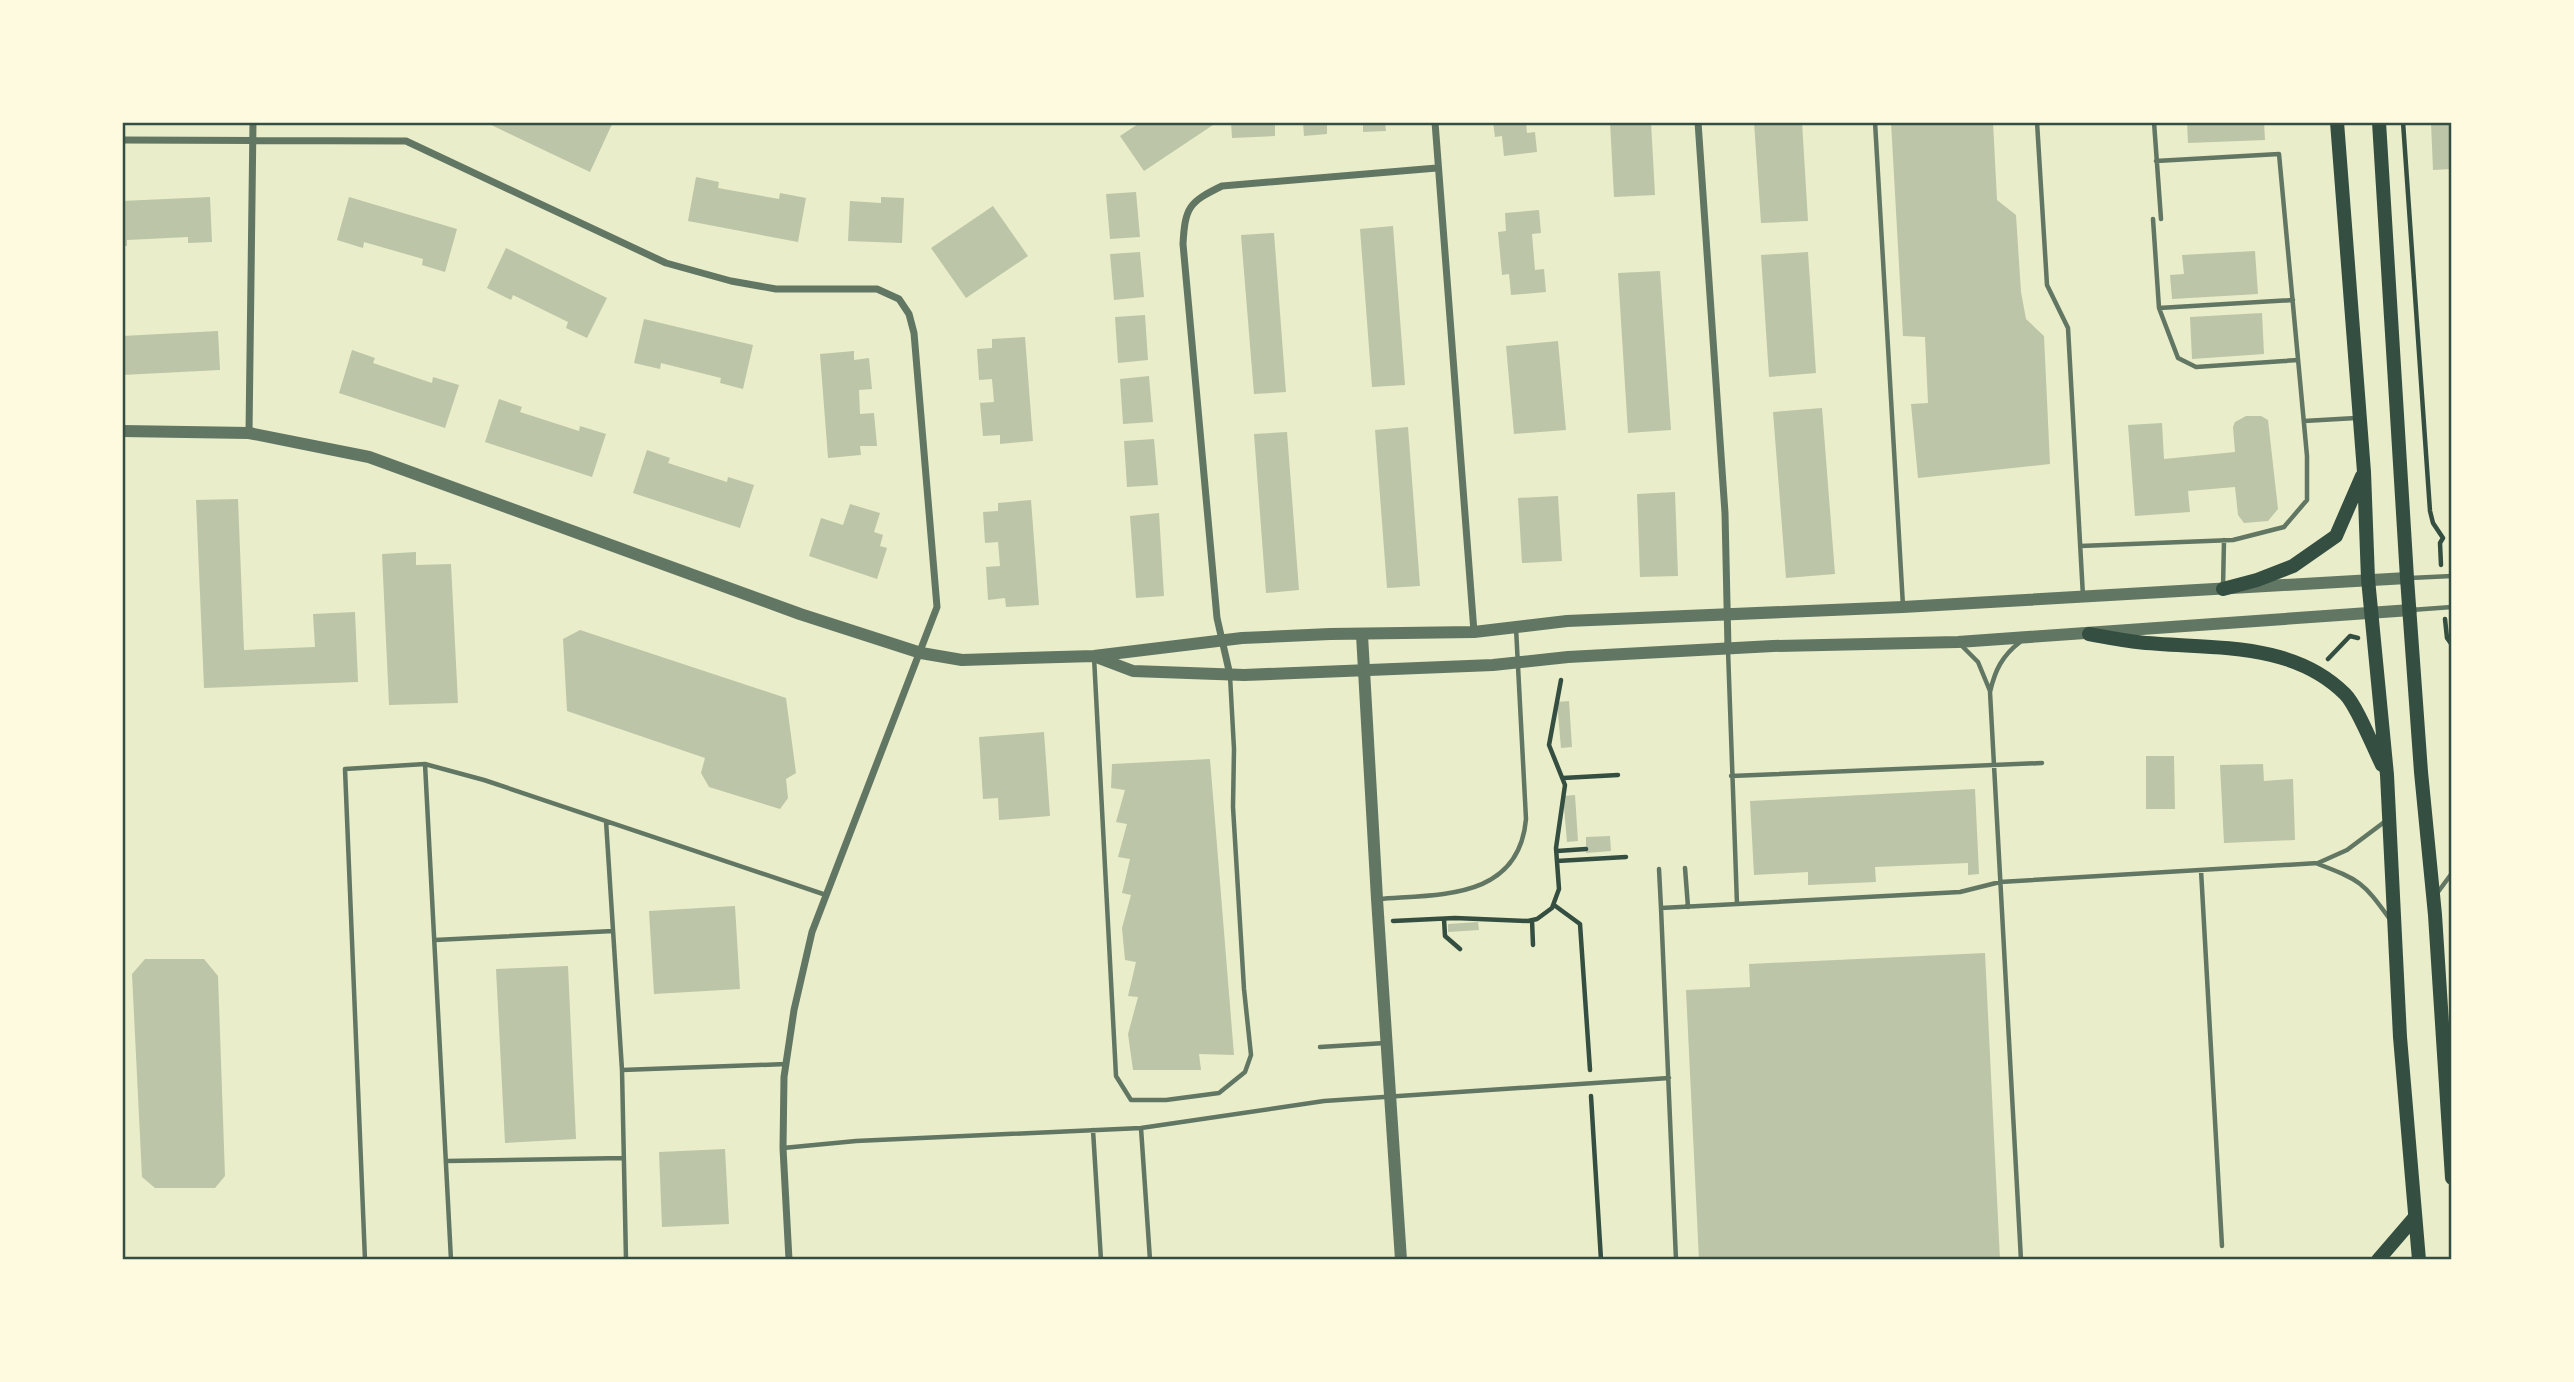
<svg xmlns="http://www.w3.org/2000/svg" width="2574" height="1382" font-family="Ubuntu,sans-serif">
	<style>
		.building { fill: #bcc5a7 }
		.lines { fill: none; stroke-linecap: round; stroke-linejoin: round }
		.path { stroke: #344e41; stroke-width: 4.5 }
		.service { stroke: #617663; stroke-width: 4.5 }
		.minor { stroke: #617663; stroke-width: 7 }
		.tertiary { stroke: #617663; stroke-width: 12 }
		.secondary { stroke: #344e41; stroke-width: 14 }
		.neatline { fill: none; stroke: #344e41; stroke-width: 2.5 }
	</style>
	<rect width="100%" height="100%" fill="#e9edc9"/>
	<path class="building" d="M485 122H613L590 172Z
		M1141 122H1211L1213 125 1144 171 1120 136Z
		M1231 122H1275V136L1232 138Z
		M1303 122H1327V134L1304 136Z
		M1363 122H1385L1386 131 1363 132Z
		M1493 122H1526L1527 133 1535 132 1537 152 1504 156 1502 136 1495 137Z
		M1610 122H1651L1655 195 1614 197Z
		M1754 122H1802L1808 221 1761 223Z
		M1891 122H1993L1997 200 2016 215 2021 292 2026 319 2044 336 2050 464 1918 478 1911 404 1928 403 1925 337 1903 336Z
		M2187 122H2264L2265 140 2188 143Z
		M2431 122H2452V169L2433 170Z
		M696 177 719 182 718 188 779 199 780 193 806 198 798 242 688 221Z
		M1136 192 1140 237 1110 239 1106 194Z
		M210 197 212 242 188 243V237L127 240V246H122V201Z
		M349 197 457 229 445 272 422 265 423 259 364 242 363 248 337 240Z
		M881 197 904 198 902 243 848 241 850 201 881 203Z
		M993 206 1028 256 966 298 931 248Z
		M1539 210 1541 233 1532 234 1535 270 1544 269 1546 292 1511 295 1509 274 1502 275 1498 232 1506 231 1505 213Z
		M1393 226 1405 385 1372 387 1360 229Z
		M1274 233 1286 392 1254 394 1241 235Z
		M506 248 607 298 587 338 566 328 568 322 513 295 511 300 487 288Z
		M2255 251 2258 294 2172 299 2170 275 2184 274 2182 255Z
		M1140 252 1144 297 1114 300 1110 254Z
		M1808 252 1816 373 1769 377 1761 255Z
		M1660 271 1671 430 1628 433 1618 273Z
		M2262 313 2264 354 2192 359 2190 317Z
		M1145 315 1148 360 1118 363 1115 317Z
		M644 319 753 345 743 389 720 383 721 378 661 363 660 369 634 363Z
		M218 331 220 370 122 375V336Z
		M1025 337 1033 441 1000 444V435L983 436 980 403 994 402 992 379 979 380 977 349 992 348V339Z
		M1558 341 1566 430 1514 434 1506 346Z
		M352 350 375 358 373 363 432 383 433 377 459 385 445 428 339 393Z
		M854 351V360L869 358 872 389 859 390 860 414 874 413 877 446H860L861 455 828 458 820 354Z
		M1149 376 1153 422 1123 424 1120 379Z
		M499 399 522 407 520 412 579 431 580 426 606 434 592 477 485 442Z
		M1822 408 1835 574 1786 578 1773 412Z
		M2246 416H2261L2268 420 2278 509 2268 521 2244 523 2238 515 2235 487 2188 491 2190 512 2135 516 2128 425 2162 423 2164 459 2235 452 2233 427 2235 422Z
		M1408 427 1420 586 1387 588 1375 430Z
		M1287 432 1299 590 1266 593 1254 434Z
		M1154 439 1158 485 1127 487 1124 441Z
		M647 450 670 458 668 463 727 482 728 477 754 485 740 528 633 493Z
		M1675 492 1678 576 1640 577 1637 494Z
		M1558 496 1562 561 1522 563 1518 498Z
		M238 499 244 650 315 647 313 614 355 612 358 682 204 688 196 500Z
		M1031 500 1039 605 1006 607 1005 598 988 600 986 567 1000 566 998 542 985 543 983 512 998 511V503Z
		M850 504 880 513 874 532 883 535 880 546 887 548 877 579 809 556 821 518 843 525Z
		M1159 513 1164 596 1136 598 1130 516Z
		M416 552V565L451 564 458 703 389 705 382 554Z
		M580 630 786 698 796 773 786 779 788 798 780 809 709 787 701 773 705 758 567 711 563 639Z
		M1569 701 1572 747 1561 748 1557 702Z
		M1044 732 1050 816 999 820 998 798 983 799 979 737Z
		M2146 756H2174L2175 809H2146Z
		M1210 759 1234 1055 1199 1054 1201 1070H1133L1128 1034 1138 997 1128 996 1136 962 1125 960 1122 928 1131 895 1122 893 1130 859 1118 857 1127 824 1116 822 1125 790 1111 788 1112 764Z
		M2263 764 2264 781 2293 779 2295 840 2224 843 2220 765Z
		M1975 789 1979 874 1968 875V863L1875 867 1876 882 1808 885V872L1754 875 1750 801Z
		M1575 795 1578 841 1567 842 1563 796Z
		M1610 836 1611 851 1586 853V837Z
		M735 906 740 989 654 994 649 911Z
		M1478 922 1479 930 1448 932V924Z
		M1985 953 2000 1260H1699L1686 990 1750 987 1749 964Z
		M145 959H204L218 976 225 1176 215 1188H155L142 1177 132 974Z
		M568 966 576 1139 505 1143 496 969Z
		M725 1149 729 1224 662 1227 659 1152Z"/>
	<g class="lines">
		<path class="path" d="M2403 122 2430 511 2433 523 2443 538 2440 543 2441 565
			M2445 619 2447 638 2452 645
			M2328 659 2350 636 2358 638
			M1563 778 1618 775
			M1557 851 1586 849
			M1557 861 1626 857
			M1554 905 1580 924 1590 1070
			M1444 919 1445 936 1460 949
			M1532 920 1533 945
			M1393 921 1455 918 1528 921 1537 919 1552 908 1559 889 1556 848 1565 785 1549 745 1561 680
			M1591 1096 1601 1260"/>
		<path class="service" d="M1875 122 1903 606
			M2037 122 2047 285 2068 328 2083 596
			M2154 122 2161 219
			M2153 219 2159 308 2178 358 2196 367 2298 360
			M2159 308 2293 300
			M2304 421 2356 418
			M2080 546 2233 540 2284 527 2307 500V456L2279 154 2156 161
			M2410 578 2452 576
			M2223 588 2224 540
			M2411 610 2452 607
			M2020 642C2002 656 1995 670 1990 692L2021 1260
			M1962 646 1978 662 1990 691
			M1728 650 1737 904
			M1094 657 1116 1076 1131 1100H1166L1219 1093 1245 1072 1251 1055 1244 989 1233 807 1234 749 1230 676
			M425 764 451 1260
			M1731 776 2042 763
			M606 821 622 1070 786 1064
			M2318 864C2360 880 2363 882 2389 918
			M1685 868 1688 907
			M1659 869 1661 908
			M2201 870 2222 1246
			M2438 892 2452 873
			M1379 899C1440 894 1519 900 1526 819L1516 628
			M435 940 613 931
			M1320 1047 1385 1043
			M622 1070 626 1260
			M1141 1128 1150 1260
			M1093 1130 1101 1260
			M783 1148 856 1141 1141 1128 1324 1101 1669 1078
			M446 1161 624 1158
			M365 1260 345 769 425 764 484 780 826 895
			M1676 1260 1661 908 1960 892 2000 882 2318 863 2347 850 2387 820"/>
		<path class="minor" d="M1435 122 1474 632
			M1698 122 1725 513 1728 649
			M122 140 406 141 666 263 731 281 776 289H877L899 299 909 314 914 333 937 607 812 932 794 1010 784 1077 783 1148 789 1260
			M249 433 253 122
			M1230 675 1217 618 1183 244C1185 207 1189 202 1222 186L1437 168"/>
		<path class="tertiary" d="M122 431 249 433 369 457 800 614 921 653 962 660 1094 656 1242 638 1330 634 1474 632 1567 621 1903 607 2407 578
			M1362 635 1377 899 1401 1260
			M1096 657 1133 671 1244 675 1493 665 1568 657 1773 646 1958 642 2411 610"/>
		<path class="secondary" d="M2337 122 2364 472 2368 579 2387 775 2400 1037 2419 1260
			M2379 122 2407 578 2421 772 2435 915 2452 1178
			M2223 589 2257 580 2293 566 2336 536 2362 476
			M2089 634C2105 637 2121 640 2137 642 2207 650 2290 639 2345 694 2357 706 2373 747 2382 765
			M2378 1260 2415 1217"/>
	</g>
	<rect width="2574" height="1382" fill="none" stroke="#fefae0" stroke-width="248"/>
	<rect x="124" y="124" width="2326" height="1134" class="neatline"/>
</svg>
